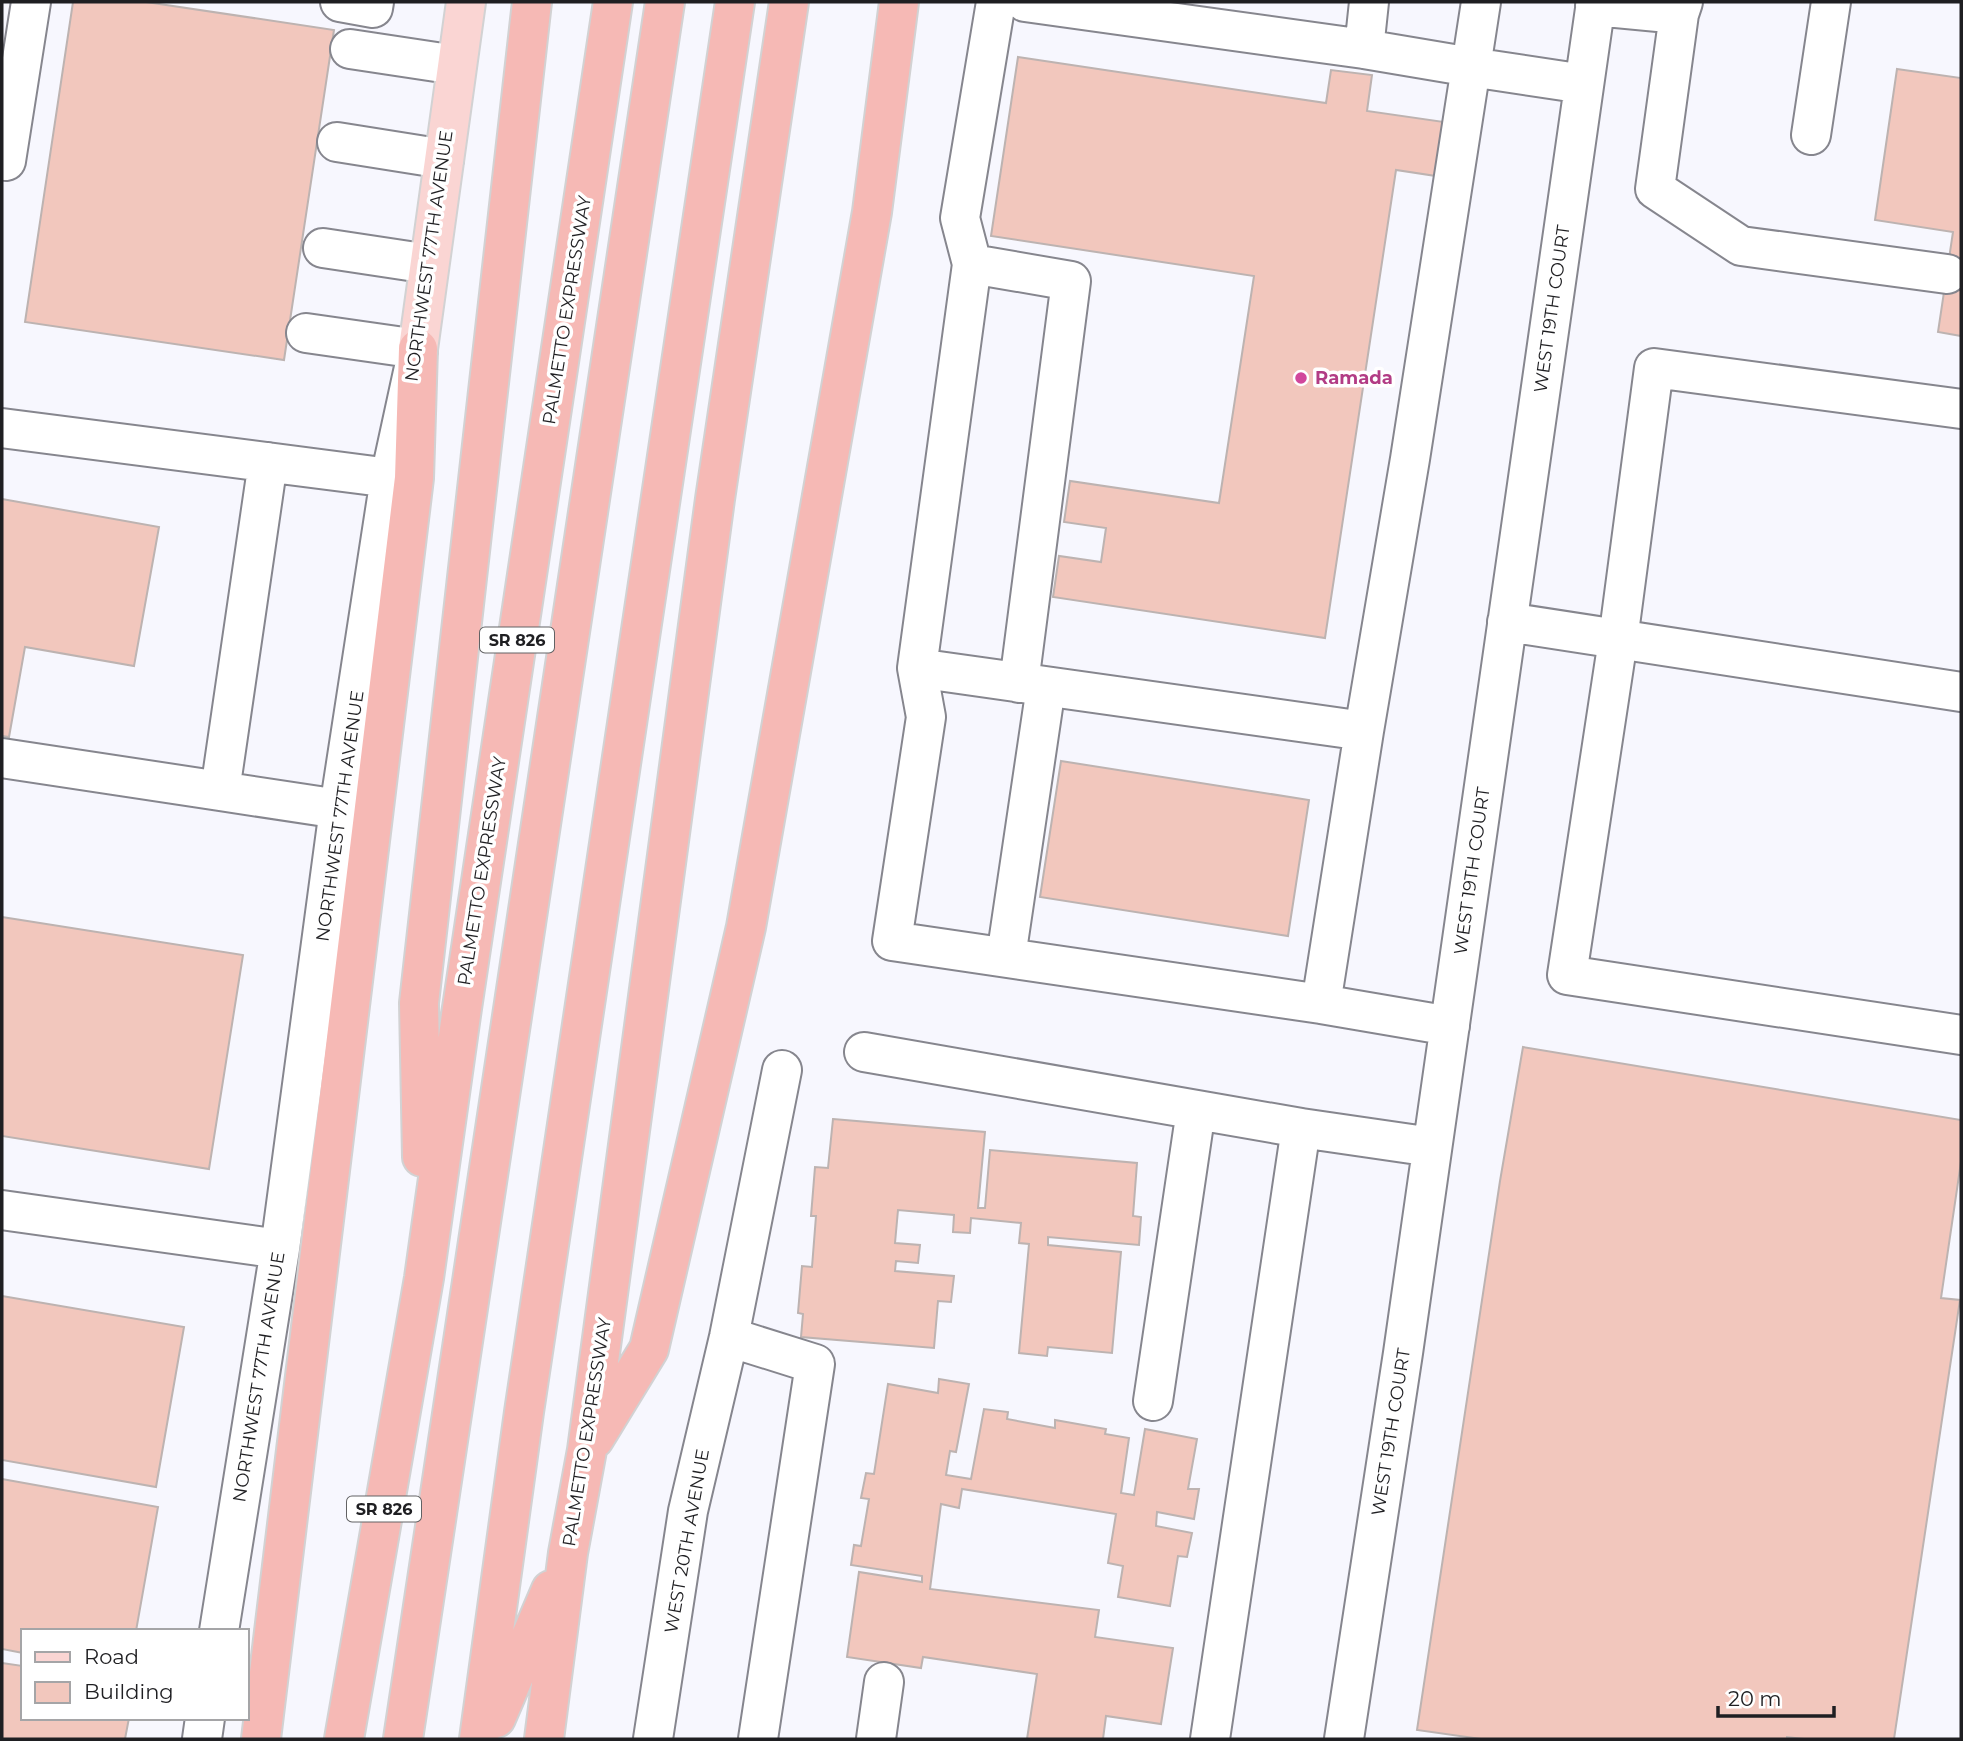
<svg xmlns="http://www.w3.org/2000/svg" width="1963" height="1741" font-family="Montserrat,sans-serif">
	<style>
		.building { fill: #f2c7bd; stroke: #bdb3b1; stroke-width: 2 }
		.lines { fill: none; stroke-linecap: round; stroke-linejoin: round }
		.minor-casing { stroke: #86868e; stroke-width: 42 }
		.major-casing { stroke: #d2d2d3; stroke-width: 42 }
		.highway-casing { stroke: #d2d2d3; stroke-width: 42 }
		.minor { stroke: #fff; stroke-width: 38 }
		.major { stroke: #fad5d3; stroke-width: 38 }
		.highway { stroke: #f6b9b5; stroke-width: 38 }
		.hotel-dot { fill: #d1479c; stroke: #fff; stroke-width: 2.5 }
		.labels { text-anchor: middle; stroke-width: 7; stroke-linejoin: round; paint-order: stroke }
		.shield { fill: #fff; stroke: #626264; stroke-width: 2 }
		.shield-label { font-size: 16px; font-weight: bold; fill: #1f1f22 }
		.street-label { font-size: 18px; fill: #1f1f22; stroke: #fff }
		.hotel-label { font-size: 18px; font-weight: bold; fill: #b23c85; stroke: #fff; text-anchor: start }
	</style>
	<rect width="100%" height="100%" fill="#f7f7fe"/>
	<path class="building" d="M73 2H146L334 30 284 360 25 322Z
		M1018 57 1326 103 1331 70 1372 75 1367 111 1444 122 1436 176 1396 170 1325 638 1053 597 1059 556 1101 562 1106 528 1064 522 1070 481 1219 503 1254 276 991 236Z
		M1897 69 1961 78V336L1938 332 1953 232 1875 220Z
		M2 499 159 527 134 666 25 647 9 737 2 736Z
		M1061 761 1309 800 1288 936 1040 897Z
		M2 917 243 955 209 1169 2 1136Z
		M1523 1047 1961 1120V1162L1941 1298 1960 1300 1894 1739H1804L1787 1737V1739H1481L1417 1730 1500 1181Z
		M833 1119 985 1132 978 1208H985L990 1150 1137 1163 1133 1216 1141 1217 1139 1245 1048 1237V1245L1121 1252 1112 1353 1048 1347 1047 1356 1019 1353 1029 1244 1019 1243 1021 1223 971 1218 970 1233 953 1232 954 1215 898 1210 895 1243 920 1245 918 1263 896 1261 895 1271 954 1276 951 1302 938 1301 934 1348 801 1337 803 1314 798 1313 802 1266 812 1267 816 1216H811L815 1167 828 1168Z
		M2 1296 184 1327 156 1487 2 1460Z
		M939 1379 969 1384 956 1452 950 1451 946 1475 971 1479 984 1409 1008 1412 1007 1419 1055 1428V1420L1106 1429 1105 1434 1129 1438 1121 1493 1134 1495 1145 1429 1197 1439 1188 1489H1199L1194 1519 1157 1512 1156 1526 1192 1533 1187 1557 1178 1556 1170 1606 1118 1597 1123 1566 1108 1563 1116 1514 962 1489 959 1508 941 1504 930 1589 1099 1610 1095 1637 1173 1648 1161 1724 1106 1716 1103 1739H1027L1037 1674 923 1657 921 1668 847 1657 859 1572 922 1582V1576L851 1565 854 1545 861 1546 869 1499 861 1498 866 1473 874 1474 888 1384 938 1393Z
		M2 1479 158 1507 136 1631H23V1653L2 1649Z
		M2 1663 23 1666V1718H129L125 1739H2Z"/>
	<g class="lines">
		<defs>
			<path id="minor" d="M340 2 373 8 374 2
				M1025 2 1364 49 1471 67 1481 2
				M1595 6 1679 14 1683 2
				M1679 14 1655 189 1741 246 1947 274
				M350 49 456 65
				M1364 49 1369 2
				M1811 135 1831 2
				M337 142 444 159
				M2 160 6 161 31 2
				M323 248 429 264
				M972 264 960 218 996 2
				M1961 409 1654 368 1618 640 1567 975 1961 1035
				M2 428 390 478
				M268 462 220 791 339 809
				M1507 622 1961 692
				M917 668 926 717 892 941 1321 1004 1364 731 1410 459 1471 67 1584 84
				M1019 683 1071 281 972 264 917 668 1364 731
				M2 758 220 791
				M1006 957 1046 687
				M1321 1004 1450 1026
				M864 1052 1301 1128
				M2 1210 280 1249
				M729 1337 815 1364 758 1739
				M1153 1401 1196 1110
				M219 1631 280 1249 339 809 390 478 418 349 306 333
				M202 1739 205 1718
				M653 1739 688 1511 729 1337 782 1070
				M876 1739 884 1682
				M1210 1739 1301 1128 1432 1147
				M1344 1739 1403 1353 1596 2"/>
			<path id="major" d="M418 349 466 2"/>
			<path id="highway" d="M422 1157 419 1003 532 2
				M594 1439 649 1349 746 927 872 212 899 2
				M496 1718 551 1590
				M261 1739 414 478 418 349
				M344 1739 424 1278 462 1008 613 2
				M403 1739 665 2
				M479 1739 524 1412 735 2
				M544 1739 568 1553 587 1450 715 499 789 2"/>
		</defs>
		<use href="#minor" class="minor-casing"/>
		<use href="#major" class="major-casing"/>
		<use href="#highway" class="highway-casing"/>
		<use href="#minor" class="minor"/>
		<use href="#major" class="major"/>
		<use href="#highway" class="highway"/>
	</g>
	<circle class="hotel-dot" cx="1301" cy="378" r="7"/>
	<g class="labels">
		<g class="shield">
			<rect x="480" y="627.5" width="74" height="25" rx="5"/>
			<rect x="347" y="1496.5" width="74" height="25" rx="5"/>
		</g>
		<g class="shield-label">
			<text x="517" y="646">SR 826</text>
			<text x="384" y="1515">SR 826</text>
		</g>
		<g class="street-label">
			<text transform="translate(429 256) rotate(-82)" y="6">NORTHWEST 77TH AVENUE</text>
			<text transform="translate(1552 309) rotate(-82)" y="6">WEST 19TH COURT</text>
			<text transform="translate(567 310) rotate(-81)" y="6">PALMETTO EXPRESSWAY</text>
			<text transform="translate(340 816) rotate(-82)" y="6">NORTHWEST 77TH AVENUE</text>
			<text transform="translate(482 871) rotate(-81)" y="6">PALMETTO EXPRESSWAY</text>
			<text transform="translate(1472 871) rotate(-82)" y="6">WEST 19TH COURT</text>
			<text transform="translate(259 1377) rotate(-81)" y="6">NORTHWEST 77TH AVENUE</text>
			<text transform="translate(587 1432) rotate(-81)" y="6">PALMETTO EXPRESSWAY</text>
			<text transform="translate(1391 1432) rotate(-81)" y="6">WEST 19TH COURT</text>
			<text transform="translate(687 1541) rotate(-80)" y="6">WEST 20TH AVENUE</text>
		</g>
		<g class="hotel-label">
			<text x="1315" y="384">Ramada</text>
		</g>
	</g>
	<rect width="1963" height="1741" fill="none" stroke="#1f1f22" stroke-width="7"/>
	<rect x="21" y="1629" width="228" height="91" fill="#ffffff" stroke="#a5a5a7" stroke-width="2"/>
	<rect x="35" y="1652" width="35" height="10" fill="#fad5d3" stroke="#a5a5a7" stroke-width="2"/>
	<text x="84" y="1664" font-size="21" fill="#1f1f22">Road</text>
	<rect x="35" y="1682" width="35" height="21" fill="#f2c7bd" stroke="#a5a5a7" stroke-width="2"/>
	<text x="84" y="1699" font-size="21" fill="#1f1f22">Building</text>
	<path d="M1718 1706v10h116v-10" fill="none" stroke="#1f1f22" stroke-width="3.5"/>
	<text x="1728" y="1706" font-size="21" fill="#1f1f22" stroke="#ffffff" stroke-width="5" paint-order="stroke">20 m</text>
</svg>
